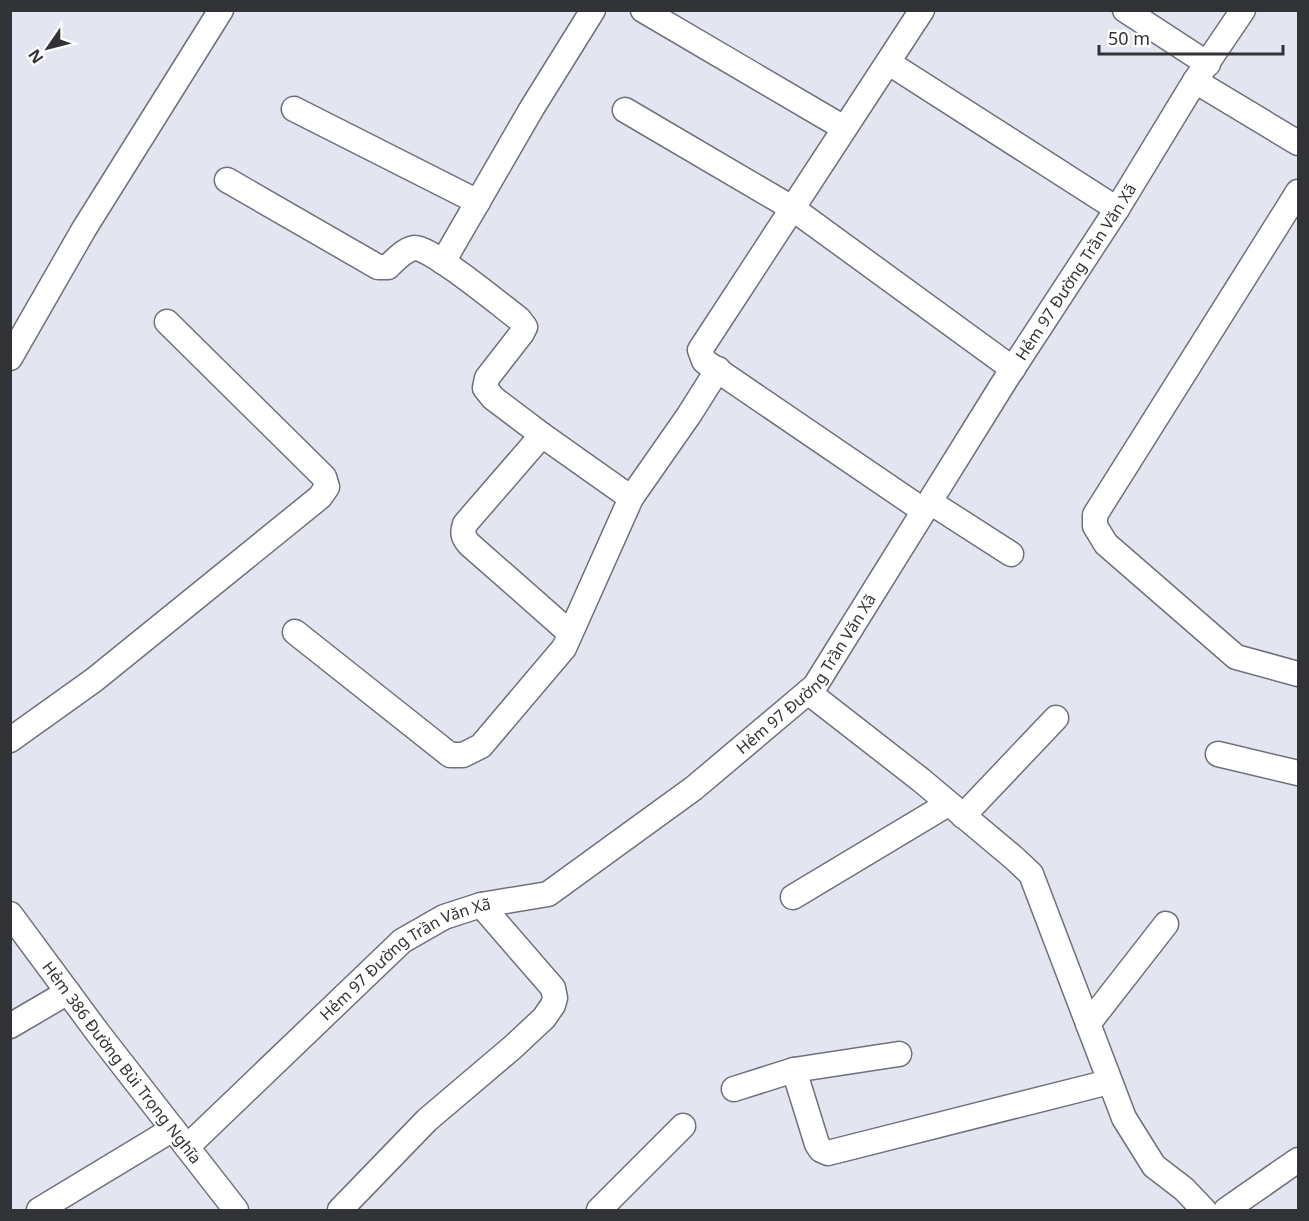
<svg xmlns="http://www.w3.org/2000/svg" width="1309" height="1221" font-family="'Noto Sans',sans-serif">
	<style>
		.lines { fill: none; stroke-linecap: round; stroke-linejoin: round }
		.minor-casing { stroke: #6f717a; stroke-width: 27 }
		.minor { stroke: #fff; stroke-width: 24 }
		.labels { text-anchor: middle; stroke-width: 5; stroke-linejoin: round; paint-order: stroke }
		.street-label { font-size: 16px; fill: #323336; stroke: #fff }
	</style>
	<rect width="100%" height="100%" fill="#e3e6f0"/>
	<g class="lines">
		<defs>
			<g id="minor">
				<path d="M643 10 844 128"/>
				<path d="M922 10 700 350 704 361 924 511"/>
				<path d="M1125 10 1208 64"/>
				<path d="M889 63 1117 209"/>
				<path d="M1195 81 1298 143"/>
				<path d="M294 109 478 202"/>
				<path d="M625 110 792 208 1013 369"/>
				<path d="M227 180 378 267H388C395 260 404 250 414 248 428 245 503 307 519 319L525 327 522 333 487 378 485 388 493 398 542 435 631 498"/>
				<path d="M1298 192 1095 515V526L1106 544 1236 657 1298 674"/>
				<path d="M443 262 532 108 593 10"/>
				<path d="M10 358 84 229 221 10"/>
				<path d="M542 435 465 524C462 533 463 537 469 544L570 633"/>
				<path d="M930 502 1011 554"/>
				<path d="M295 632 450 755H463L481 746 564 648 631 498 689 415 718 369"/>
				<path d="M808 692 921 780 1014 858 1031 874 1124 1118 1154 1166 1184 1189 1204 1210"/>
				<path d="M10 740 94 680 320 497 327 487 324 477 167 322"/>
				<path d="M1218 754 1298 773"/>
				<path d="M963 816 1056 718"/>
				<path d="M793 897 948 804"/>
				<path id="s1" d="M10 914 98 1033 236 1210"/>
				<path d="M1088 1024 1166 924"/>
				<path d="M10 1026 68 992"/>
				<path d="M794 1070 817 1144 821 1150 828 1153 1109 1082"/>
				<path d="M734 1089 794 1070 899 1054"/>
				<path id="s2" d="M187 1147 402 941 444 917 481 905 548 894 694 788 815 686 1006 379 1117 209 1195 81 1243 10"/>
				<path d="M39 1210 173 1129"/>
				<path d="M340 1210 427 1120 513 1047 544 1018 553 1005 555 998 553 988 481 905"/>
				<path d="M599 1210 683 1126"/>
				<path d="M1226 1210 1298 1160"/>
			</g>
		</defs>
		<use href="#minor" class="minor-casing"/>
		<use href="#minor" class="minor"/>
	</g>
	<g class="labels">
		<g class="street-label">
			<text dy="6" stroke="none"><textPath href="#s2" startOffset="1281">Hẻm 97 Đường Trần Văn Xã</textPath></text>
			<text dy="6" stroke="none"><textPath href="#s2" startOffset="795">Hẻm 97 Đường Trần Văn Xã</textPath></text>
			<text dy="6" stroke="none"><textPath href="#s2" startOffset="291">Hẻm 97 Đường Trần Văn Xã</textPath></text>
			<text dy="6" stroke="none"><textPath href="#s1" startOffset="186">Hẻm 386 Đường Bùi Trọng Nghĩa</textPath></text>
		</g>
	</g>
	<rect width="1309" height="1221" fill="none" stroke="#323336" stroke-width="24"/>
	<g transform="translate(48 48) rotate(235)" stroke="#ffffff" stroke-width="4.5" paint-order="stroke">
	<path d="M0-4.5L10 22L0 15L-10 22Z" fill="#323336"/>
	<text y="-9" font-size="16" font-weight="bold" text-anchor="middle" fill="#323336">N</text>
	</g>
	<path d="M1099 45v9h184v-9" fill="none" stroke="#323336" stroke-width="3"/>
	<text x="1108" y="45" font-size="18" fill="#323336" stroke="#ffffff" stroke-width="4.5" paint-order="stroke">50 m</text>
</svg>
